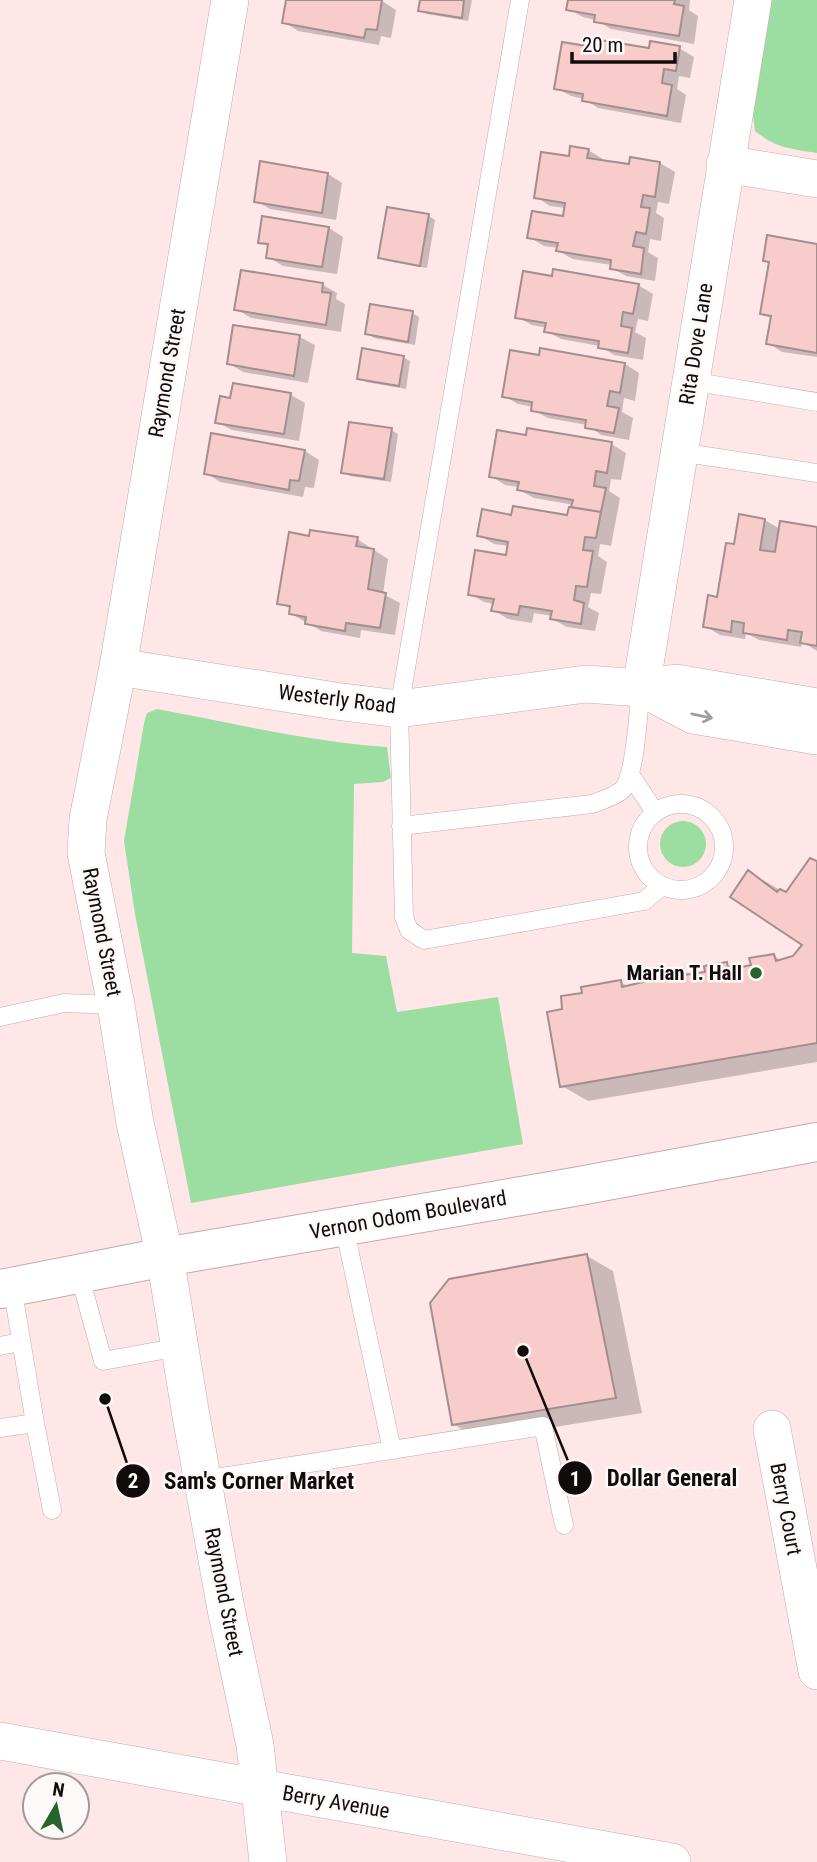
<svg xmlns="http://www.w3.org/2000/svg" width="817" height="1862" font-family="'Roboto Condensed',sans-serif">
	<style>
		.green { fill: #9cdea2 }
		.shadow { fill: #0003 }
		.building { fill: #f8cccb; stroke: #a38f8e; stroke-width: 2 }
		.lines { fill: none; stroke-linecap: round; stroke-linejoin: round }
		.lane-casing { stroke: #c0abab; stroke-width: 19 }
		.street-casing { stroke: #c0abab; stroke-width: 38 }
		.secondary-casing { stroke: #c0abab; stroke-width: 40 }
		.lane { stroke: #fff; stroke-width: 18 }
		.street { stroke: #fff; stroke-width: 37 }
		.secondary { stroke: #fff; stroke-width: 38 }
		.oneway { stroke: #a09d9d }
		.poi-dot { fill: #24652f; stroke: #fef9f9; stroke-width: 2.5 }
		.labels { text-anchor: middle; stroke-width: 5; stroke-linejoin: round; paint-order: stroke }
		.street-label { font-size: 21px; fill: #120b0b; stroke: #fef9f9 }
		.poi-label { font-size: 21px; font-weight: bold; fill: #120b0b; stroke: #fef9f9; text-anchor: end }
		.leader { fill: none; stroke: #120b0b; stroke-width: 2.5 }
		.callout-dot { fill: #120b0b; stroke: #fef9f9; stroke-width: 2.5 }
		.mark-label { font-size: 21px; text-anchor: middle; font-weight: bold; fill: #fff }
		.callout-label { font-size: 23px; text-anchor: middle; font-weight: bold; fill: #120b0b; stroke: #fef9f9; stroke-width: 5; stroke-linejoin: round; paint-order: stroke }
	</style>
	<rect width="100%" height="100%" fill="#fee7e6"/>
	<path class="green" d="M771 0H817V153C791 149 776 148 755 131L752 106Z
		M157 709C233 723 310 742 387 747L391 778 383 782 354 784 352 953 386 956 397 1012 498 997 523 1144 191 1203 135 914 124 841 144 723 147 713Z
		M660 844a23 23 0 1 1 46 0a23 23 0 1 1-46 0Z"/>
	<path class="shadow" d="M288 0 382 1 396 10 391 38 381 36 379 45 298 31 284 22Z
		M422 0H472L468 21 427 14 420 10Z
		M570 0H690L689 10 698 16 694 44 611 29 596 20 583 17 568 9Z
		M679 48 694 57 690 78 679 76 677 89 686 95 681 123 598 108 584 99 571 96 556 88 594 49Z
		M588 150 603 159 602 162 630 166 631 159 660 163 675 172 669 204 658 202 656 213 664 218 661 241 650 239 648 252 658 258 655 281 626 276 612 268V265L573 259 558 251 559 248 544 246 529 237 565 218 566 208 550 206 536 197 570 158Z
		M262 163 328 174 342 183 336 220 270 209 256 201Z
		M429 216 435 220 427 268 387 261 380 257Z
		M329 228 343 237 337 274 283 266 268 257 270 247 260 242Z
		M817 246V357L782 352 768 343 772 319 762 313 771 263 765 260Z
		M323 285 337 293 336 299 345 304 341 332 251 318 236 309Z
		M638 285 653 294 648 321 638 319 635 332 646 338 643 360 614 355 600 346 561 339 546 331 547 328 532 325 517 317Z
		M412 313 419 317 415 345 374 338 367 333Z
		M235 327 300 337 315 345 308 383 243 372 228 363Z
		M403 357 410 361 406 389 366 382 359 378Z
		M625 364 639 373 635 401 624 398 622 412 633 418 629 440 601 435 587 425 548 418 533 410V407L518 404 504 396Z
		M234 385 291 395 305 403 299 441 232 430 217 422 232 400Z
		M391 430 398 434 391 482 350 476 343 472Z
		M527 437 611 444 626 453 621 480 611 479 609 491 620 498 611 546 600 544 598 556 607 562 601 594 591 593 588 607 599 613 595 631 567 627 552 619 553 616 534 613 532 623 508 619 493 610 494 604 484 602 470 594 508 557 509 546 494 544 479 535 513 517H569L573 509 574 505 534 498 519 490 520 487 505 485 491 476Z
		M305 451 319 460 314 488 305 487 303 497 220 482 206 473Z
		M765 520 780 529H817V651L802 642 801 647 759 640 746 633 745 639 720 635 705 626 718 599 736 546Z
		M311 538 357 539 388 559 383 594 400 603 395 635 361 630 360 638 321 631 290 613 291 609 279 603Z
		M817 864V1062L588 1101 562 1086 564 1011 584 995 620 982 629 987 684 971 692 976 707 973 727 964 737 970 753 966 774 956 782 961 795 958 804 944 749 872 787 894Z
		M587 1256 613 1271 642 1413 480 1439 453 1424Z"/>
	<path class="building" d="M286 0H382L377 30 366 29 364 38 282 23Z
		M420 0H464L462 18 418 11Z
		M675 0 674 4 684 6 679 36 594 22 595 15 566 10 568 0Z
		M594 39 649 48 650 41 680 46 676 71 664 69 662 83 672 85 667 116 582 101 583 94 554 89 562 42 593 47Z
		M570 146 589 149 587 158 629 164 630 157 660 162 655 197 643 195 641 207 650 208 646 234 636 232 633 246 644 248 641 274 610 269 611 260 556 251 558 243 527 238 532 211 563 216 565 203 534 198 541 152 569 156Z
		M260 161 328 173 322 213 254 202Z
		M387 207 429 214 420 266 378 258Z
		M262 216 329 227 322 267 266 258 268 244 258 243Z
		M767 235 817 244V353L766 344 771 316 760 314 769 262 763 261Z
		M553 269 639 284 633 314 623 312 621 326 632 328 628 353 598 348 599 341 544 332 546 323 515 318 523 271 552 276Z
		M241 270 323 283 322 292 331 293 326 325 234 310Z
		M370 304 413 311 408 342 365 334Z
		M233 325 300 335 294 376 227 364Z
		M362 348 404 356 399 386 357 379Z
		M540 348 625 363 620 393 610 391 607 406 619 408 614 433 585 428 586 420 531 411 532 402 502 397 510 350 539 355Z
		M233 383 291 393 284 434 215 423 220 396 230 398Z
		M349 422 392 428 384 479 341 473Z
		M527 428 612 442 607 473 596 471 594 486 606 488 601 512 571 507 573 500 517 490 519 482 489 477 497 430 526 435Z
		M211 433 305 450 299 481 290 480 289 490 204 474Z
		M513 506 567 515 569 507 601 512 596 538 585 537 583 550 593 551 587 587 576 586 574 600 584 603 581 624 550 619 552 611 520 606 518 615 491 611 494 599 468 595 475 550 506 555 508 542 477 536 482 509 511 515Z
		M739 514 765 519 760 550 775 552 780 521 817 527V646L800 643 802 632 788 630 787 640 743 633 744 623 732 621 731 632 703 627 708 595 717 597 726 543 734 544Z
		M310 530 358 537 356 546 374 549 368 589 386 593 380 628 346 623 345 631 305 624 306 617 289 614 290 606 277 604 289 532 309 536Z
		M810 858 817 861V1043L560 1087 547 1012 562 1009 561 996 582 993 581 987 621 980 622 987 643 982 642 976 684 969V975L705 972 704 966 727 962 728 970 751 965 749 958 774 954 776 961 793 956 802 945 730 897 748 870 777 892 780 889 786 892Z
		M587 1254 616 1398 452 1425 430 1303 449 1279Z"/>
	<g class="lines">
		<defs>
			<path id="lane" d="M520 0 399 709 404 917 409 930 424 940 644 901 662 886
				M690 381 817 402
				M679 452 817 473
				M631 776 655 812
				M638 847a43 43 0 1 1 86 0a43 43 0 1 1-86 0Z
				M401 826 592 804C602 800 614 797 622 790 636 777 638 709 641 688
				M0 1017 64 1003 116 1005
				M344 1226 392 1450
				M79 1273 103 1361 179 1347
				M0 1346 21 1342
				M35 1423 52 1510
				M0 1428 35 1423 12 1286
				M203 1480 543 1426 564 1525"/>
			<path id="street" d="M230 0 118 667 88 819 86 853 116 1005 135 1123 165 1257 191 1416 226 1609 255 1745 268 1862
				M725 164 817 179
				M118 667 335 701 399 709 586 684 641 688 676 683 817 707
				M641 688 753 0
				M642 688 693 715 817 736
				M772 1429 817 1671
				M0 1741 672 1862"/>
			<path id="secondary" d="M0 1289 165 1257 574 1187 817 1142"/>
		</defs>
		<use href="#lane" class="lane-casing"/>
		<use href="#street" class="street-casing"/>
		<use href="#secondary" class="secondary-casing"/>
		<use href="#lane" class="lane"/>
		<use href="#street" class="street"/>
		<use href="#secondary" class="secondary"/>
	</g>
	<defs><path id="oneway-shaft" d="M-6 0H5M1.5-3L5.5 0L1.5 3" fill="none" stroke-width="1.6" stroke-linecap="round" stroke-linejoin="round" transform="scale(1.75)"/></defs>
	<use class="oneway" href="#oneway-shaft" transform="translate(702 716) rotate(12)"/>
	<circle class="poi-dot" cx="756" cy="973" r="7"/>
	<g class="labels">
		<g class="street-label">
			<text transform="translate(696 344) rotate(-81)" y="7">Rita Dove Lane</text>
			<text transform="translate(167 373) rotate(-80)" y="7">Raymond Street</text>
			<text transform="translate(337 699) rotate(7)" y="7">Westerly Road</text>
			<text transform="translate(102 932) rotate(79)" y="7">Raymond Street</text>
			<text transform="translate(408 1215) rotate(-10)" y="7">Vernon Odom Boulevard</text>
			<text transform="translate(786 1509) rotate(79)" y="7">Berry Court</text>
			<text transform="translate(224 1592) rotate(79)" y="7">Raymond Street</text>
			<text transform="translate(336 1802) rotate(10)" y="7">Berry Avenue</text>
		</g>
		<g class="poi-label">
			<text x="742" y="980">Marian T. Hall</text>
		</g>
	</g>
	<path class="leader" d="M523 1351L575 1478M105 1399L133 1481"/>
	<g class="callout-dot">
		<circle cx="523" cy="1351" r="7"/>
		<circle cx="105" cy="1399" r="7"/>
		<circle cx="575" cy="1478" r="18"/>
		<circle cx="133" cy="1481" r="18"/>
	</g>
	<g class="mark-label">
		<text x="575" y="1486">1</text>
		<text x="133" y="1488">2</text>
	</g>
	<g class="callout-label">
		<text x="672" y="1486">Dollar General</text>
		<text x="259" y="1489">Sam's Corner Market</text>
	</g>
	<g transform="translate(56 1806) rotate(9)"><circle r="33" fill="#fef9f9" stroke="#a09a9a" stroke-width="2"/>
	<path d="M0-5L12 26L0 18L-12 26Z" fill="#24652f"/>
	<text y="-10" font-size="19" font-weight="bold" text-anchor="middle" fill="#120b0b">N</text>
	</g>
	<path d="M572 52v10h103v-10" fill="none" stroke="#120b0b" stroke-width="3.5"/>
	<text x="582" y="52" font-size="21" fill="#120b0b" stroke="#fef9f9" stroke-width="5" paint-order="stroke">20 m</text>
</svg>
